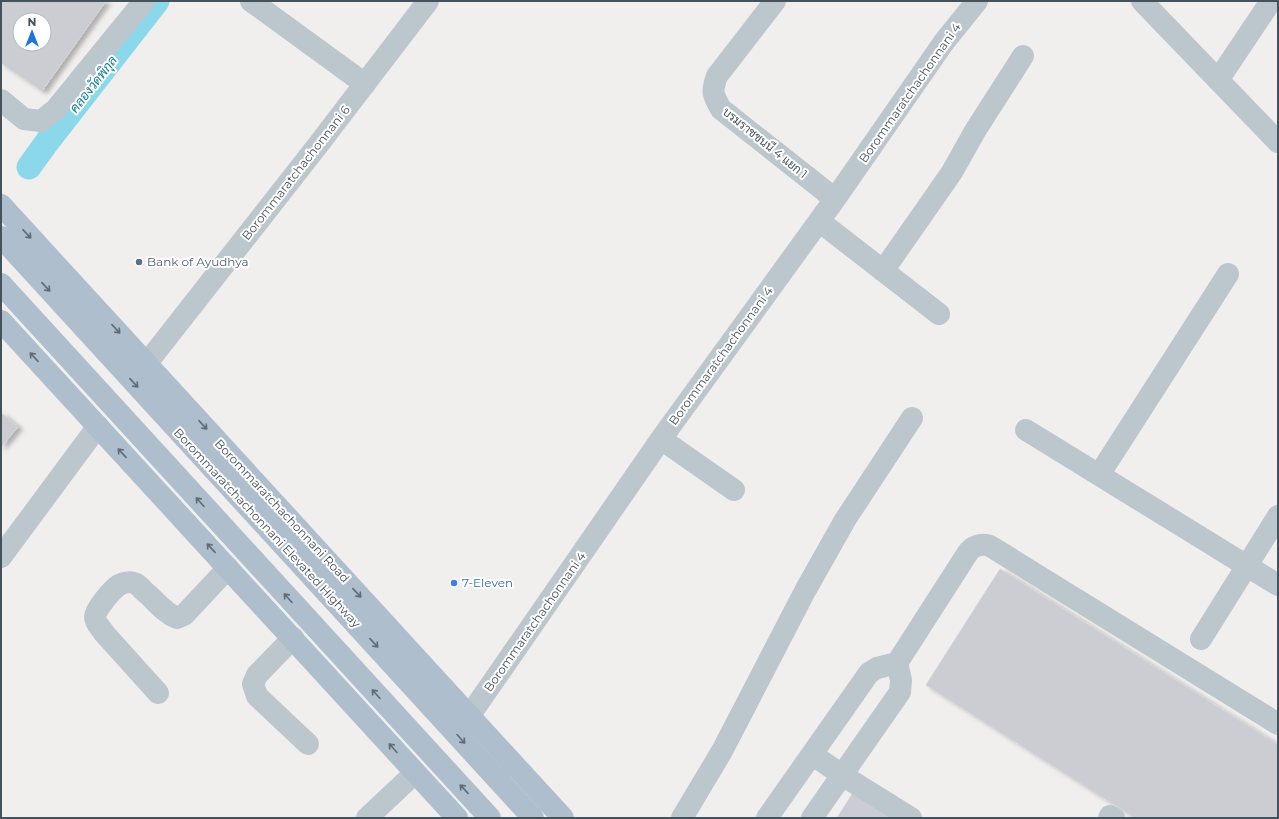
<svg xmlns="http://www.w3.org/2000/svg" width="1279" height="819" font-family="Montserrat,Sarabun,sans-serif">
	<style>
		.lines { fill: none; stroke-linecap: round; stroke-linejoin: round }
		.canal { stroke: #8ad8ea; stroke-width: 25 }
		.building { fill: #cbcdd3; stroke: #d2d4da; fill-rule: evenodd; filter: url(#shadow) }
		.minor { stroke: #bcc6cd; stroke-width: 22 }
		.major { stroke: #aebecd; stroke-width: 22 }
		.oneway { stroke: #606d78 }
		.service-dot { fill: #5c6f8a; stroke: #fff; stroke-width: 1.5 }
		.shop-dot { fill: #3f7fe0; stroke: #fff; stroke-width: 1.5 }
		.labels { text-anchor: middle; stroke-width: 4; stroke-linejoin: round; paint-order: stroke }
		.street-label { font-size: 12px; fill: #46525b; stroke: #fff }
		.service-label { font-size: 12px; fill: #4e5e75; stroke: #fff; text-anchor: start }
		.shop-label { font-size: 12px; fill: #366cbe; stroke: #fff; text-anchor: start }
		.water-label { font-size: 13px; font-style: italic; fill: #0e7d97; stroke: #fff }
	</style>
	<defs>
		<filter id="shadow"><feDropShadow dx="4.5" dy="2.5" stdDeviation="2" flood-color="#0004"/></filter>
	</defs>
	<rect width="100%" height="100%" fill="#f1eeee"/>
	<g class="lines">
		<path class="canal" d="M29 167 47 142 157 1"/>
	</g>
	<path class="building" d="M1 1H106L42 91 1 63ZM20 20H44V44H20Z
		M1 413 18 427 1 447Z
		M1000 569 1278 745V818H1135L926 685Z
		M856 788 904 818H837Z"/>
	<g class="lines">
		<path class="minor" d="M251 1 365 84
			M775 1 717 76C711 92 713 95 721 109L835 199
			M1142 1 1278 142
			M1218 80 1271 1
			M1 100 24 119 41 121 56 109 144 1
			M819 221 939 314
			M883 271 952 172 975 131 1023 56
			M147 363 318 145 428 1
			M1026 430 1278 585
			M661 439 734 490
			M1099 475 1228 274
			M1 557 98 426
			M293 638 257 675 253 684 257 696 308 744
			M1201 639 1278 516
			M158 693 104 633C101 628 95 623 95 617 95 609 113 589 119 585 123 583 130 581 134 583 138 584 141 588 144 591 155 600 164 613 177 618L184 615 228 568
			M470 715 661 439 835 199 944 42 977 1
			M813 755 842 775 911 818
			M367 818 415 773
			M682 818 722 751 805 591 845 520 912 418
			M767 818 869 673 877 668 897 663
			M812 818 900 692 901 680 897 663 967 554C972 546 981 543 990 546L1278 724
			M1109 818 1110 816 1114 818"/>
		<path class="major" d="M1 205 563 818
			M1 237 533 818
			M1 284 490 818
			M1 321 457 818"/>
	</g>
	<defs><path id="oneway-shaft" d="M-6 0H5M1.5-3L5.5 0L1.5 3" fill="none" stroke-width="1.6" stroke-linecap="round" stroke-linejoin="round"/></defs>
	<g class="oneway">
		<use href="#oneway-shaft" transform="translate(27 234) rotate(47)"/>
		<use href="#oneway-shaft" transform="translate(46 287) rotate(47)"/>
		<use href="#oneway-shaft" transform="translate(116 329) rotate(47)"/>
		<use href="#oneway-shaft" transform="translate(34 357) rotate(-133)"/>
		<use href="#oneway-shaft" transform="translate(134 383) rotate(47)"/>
		<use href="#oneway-shaft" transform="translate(203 425) rotate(47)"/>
		<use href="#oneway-shaft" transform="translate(122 453) rotate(-133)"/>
		<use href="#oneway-shaft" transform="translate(200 502) rotate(-132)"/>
		<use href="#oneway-shaft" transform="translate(211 548) rotate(-133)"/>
		<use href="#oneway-shaft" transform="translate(357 593) rotate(47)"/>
		<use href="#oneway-shaft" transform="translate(288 598) rotate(-132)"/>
		<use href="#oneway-shaft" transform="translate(374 643) rotate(47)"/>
		<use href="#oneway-shaft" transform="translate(376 694) rotate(-132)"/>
		<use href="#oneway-shaft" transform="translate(461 739) rotate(48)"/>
		<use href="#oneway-shaft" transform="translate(393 748) rotate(-132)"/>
		<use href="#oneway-shaft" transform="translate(464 789) rotate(-133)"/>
	</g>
	<circle class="service-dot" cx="139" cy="262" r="4"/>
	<circle class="shop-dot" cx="454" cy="583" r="4"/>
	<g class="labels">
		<g class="street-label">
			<text transform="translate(910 93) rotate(-55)" y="4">Borommaratchachonnani 4</text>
			<text transform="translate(765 143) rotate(39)" y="4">บรมราชชนนี 4 แยก 1</text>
			<text transform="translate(296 173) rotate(-52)" y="4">Borommaratchachonnani 6</text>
			<text transform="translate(721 356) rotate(-54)" y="4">Borommaratchachonnani 4</text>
			<text transform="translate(282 511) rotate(47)" y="4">Borommaratchachonnani Road</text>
			<text transform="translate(267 528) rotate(47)" y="4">Borommaratchachonnani Elevated Highway</text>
			<text transform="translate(535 622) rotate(-55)" y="4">Borommaratchachonnani 4</text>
		</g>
		<g class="service-label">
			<text x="147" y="266">Bank of Ayudhya</text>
		</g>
		<g class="shop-label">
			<text x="462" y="587">7-Eleven</text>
		</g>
		<g class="water-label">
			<text transform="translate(93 84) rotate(-52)" y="5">คลองวัดพิกุล</text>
		</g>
	</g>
	<rect width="1279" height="819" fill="none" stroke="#46525b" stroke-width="4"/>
	<g transform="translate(32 32)"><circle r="19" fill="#ffffff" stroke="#b5babd"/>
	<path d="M0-3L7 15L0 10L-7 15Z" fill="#1c74dd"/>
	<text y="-6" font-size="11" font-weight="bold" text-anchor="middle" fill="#46525b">N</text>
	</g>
</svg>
